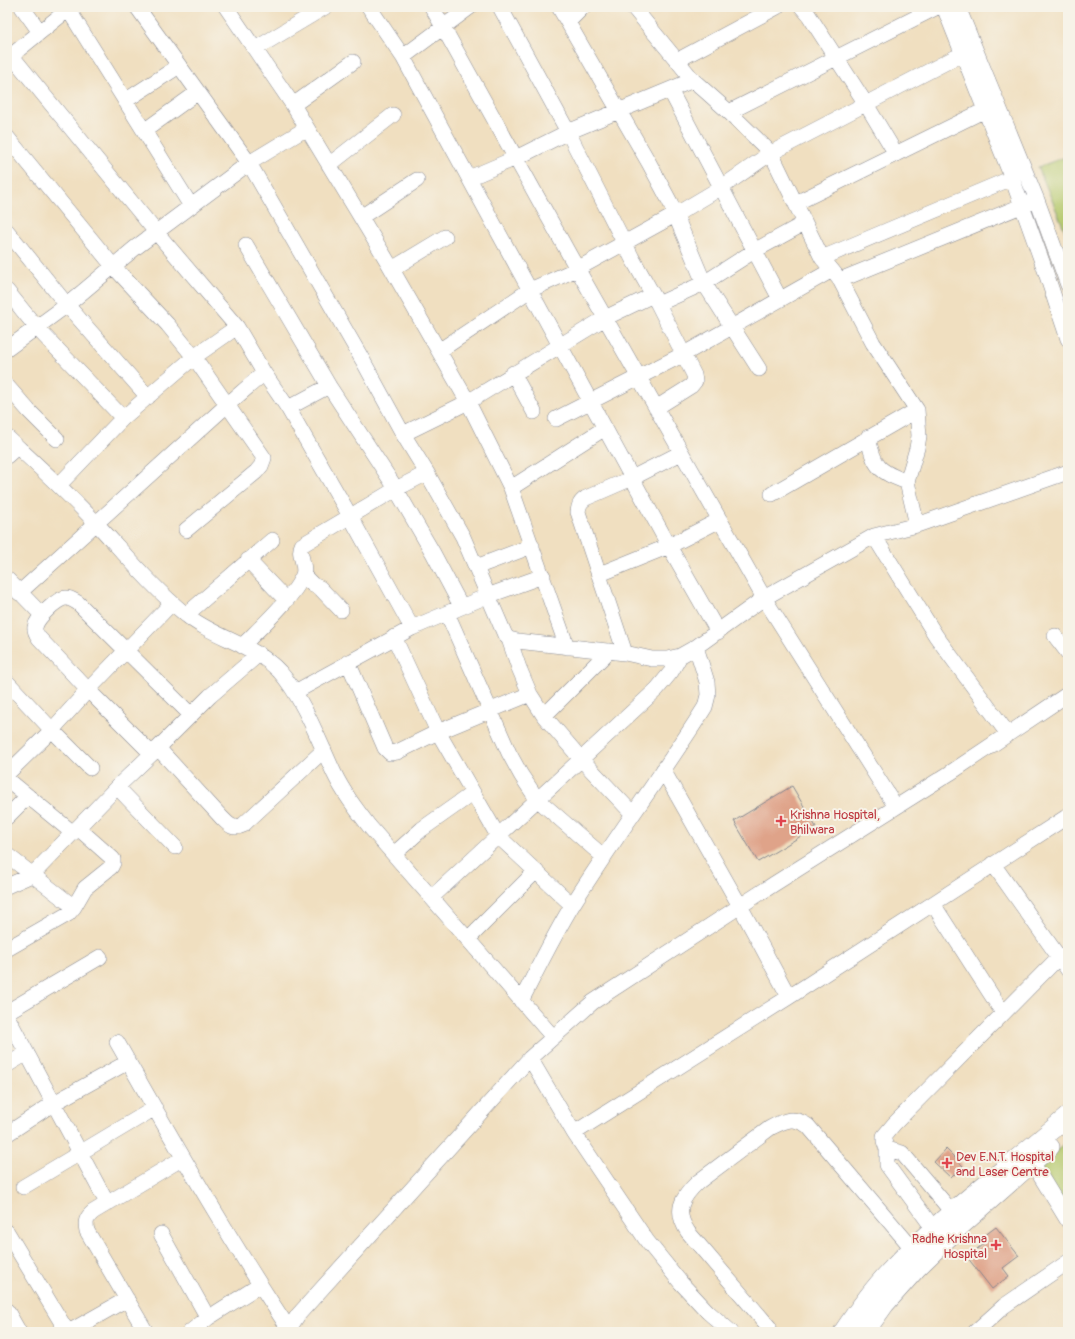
<svg xmlns="http://www.w3.org/2000/svg" width="1075" height="1339" font-family="Pangolin,sans-serif">
	<style>
		.green { fill: #b5c96d; stroke: #687c66 }
		.building { fill: #dfa389 }
		.lines { fill: none; stroke-linecap: round; stroke-linejoin: round }
		.minor-casing { stroke: #86878f; stroke-width: 16 }
		.major-casing { stroke: #86878f; stroke-width: 20 }
		.minor { stroke: #fff; stroke-width: 15 }
		.major { stroke: #fff; stroke-width: 19 }
		.health-dot { fill: #e0444e; stroke: #f7f3e8; stroke-width: 1.5 }
		.labels { text-anchor: middle; stroke-width: 4; stroke-linejoin: round; paint-order: stroke }
		.health-label { font-size: 13px; fill: #be3a42; stroke: #f7f3e8; text-anchor: start }
	</style>
	<rect width="100%" height="100%" fill="#f7f3e8"/>
	<filter id="ink" filterUnits="userSpaceOnUse"><feTurbulence type="fractalNoise" baseFrequency=".025" numOctaves="2"/><feDisplacementMap in="SourceGraphic" scale="8" xChannelSelector="R" yChannelSelector="G"/><feConvolveMatrix kernelMatrix="1 2 1 2 8 2 1 2 1" color-interpolation-filters="sRGB"/></filter>
	<filter id="wash" filterUnits="userSpaceOnUse"><feTurbulence type="fractalNoise" baseFrequency=".012" numOctaves="4" result="noise"/><feDisplacementMap in="SourceGraphic" scale="16" xChannelSelector="R" yChannelSelector="G"/><feGaussianBlur stdDeviation="0.9" result="paint"/><feColorMatrix in="noise" values="0 0 0 0 0 0 0 0 0 0 0 0 0 0 0 0 0 1.4 0 .05"/><feComposite in="paint" operator="in"/></filter>
	<g filter="url(#wash)">
		<rect width="100%" height="100%" fill="#f0dfc0"/>
		<path class="green" d="M1068 156V238L1038 167Z
			M1068 1140V1220L1036 1169Z"/>
		<g id="blocks">
			<path class="building" d="M792 786 816 827 758 862 734 821Z
				M946 1149 963 1166 951 1178 934 1162Z
				M996 1227 1019 1256 1003 1268 1009 1276 992 1289 967 1257 987 1241 984 1236Z"/>
		</g>
	</g>
	<g filter="url(#ink)">
		<use href="#blocks" fill-opacity="0" stroke="#86878f" stroke-width="1"/>
		<g class="lines">
			<defs>
				<path id="minor" d="M22 7 40 32
					M137 7 249 163 362 359 403 434 427 473 463 537 505 635 509 639 517 641 625 653 652 659H667L680 656 696 647 764 598 570 256 432 7
					M226 7 293 105 386 259 468 402 511 488 567 647
					M369 7 403 57 669 546 718 632
					M500 7 568 132 632 258 658 304 694 375 695 381 691 386 656 408
					M559 7 649 163 670 202 704 283 759 369
					M633 7 693 80 729 112 771 153 822 258 840 280 873 343 917 410 919 436 917 448 907 482 917 525
					M802 7 808 14 866 104 896 154
					M944 7 1012 178 1045 270 1068 339
					M958 7 1037 200 1068 285
					M68 9 191 206
					M568 22 583 7
					M255 49 325 7
					M11 55 156 232 237 327 264 373 288 408 350 516 412 628
					M403 57 470 7
					M7 59 71 7
					M678 60 777 7
					M670 90 780 299
					M125 101 179 66
					M293 105 353 62
					M729 112 937 7
					M144 131 198 92
					M7 137 113 266 168 325 194 357 264 458 261 466 256 472 186 530
					M329 165 393 115
					M469 178 516 158 568 132 693 80
					M796 203 985 110
					M361 217 417 180
					M7 231 67 305 148 397
					M246 245 329 386 393 484 433 553 461 606
					M822 258 1012 178
					M392 269 445 237
					M840 280 1031 202
					M7 291 37 328 123 418
					M658 304 704 283 754 251 805 223
					M7 349 67 305 135 248 249 163 307 128
					M439 351 530 290 577 269 675 215 722 187 771 153 962 54
					M513 373 534 412
					M7 386 29 411 57 439
					M288 408 329 386
					M556 419 684 354 832 270
					M403 434 468 402 605 318 653 295
					M7 437C37 465 68 493 96 523 125 554 152 587 185 614 214 638 254 644 280 672 303 698 319 741 334 773 343 792 356 809 369 826L553 1037
					M868 437C874 467 878 471 907 482
					M7 456 17 447
					M59 485 123 418 194 357 237 327
					M511 488 605 428
					M772 494 917 410
					M874 536 936 636 1008 734
					M248 560 286 600
					M476 567 532 546
					M600 574 669 546 720 520
					M303 575 313 585 320 588 341 610
					M7 579 42 615
					M19 593 227 405 264 373
					M447 613 509 753 521 775 537 799 604 857
					M186 615 272 540
					M1055 636 1068 653
					M394 637 438 732 498 836 572 905
					M509 639 519 668 530 694 544 716 581 759 633 814
					M242 646C259 629 295 596 303 575 307 565 297 555 302 545L396 489 427 473
					M625 653 578 512C579 505 580 502 586 498L632 478 681 453
					M348 662 385 748 390 753 397 752 438 732 530 694
					M7 682 52 730 90 768
					M295 692 412 628 487 596 543 576
					M544 716 609 651
					M158 748 222 818C229 825 233 830 243 825L324 750
					M152 754 88 690 39 638C37 635 34 631 35 627 37 618 57 598 66 598 71 598 74 601 78 603L191 715
					M663 770 740 906 789 997
					M7 774 52 730 88 690 172 603
					M7 779 73 833
					M117 787 175 847
					M896 807 764 598 874 536 917 525 1068 472
					M7 817 28 796
					M394 854 422 829 473 793
					M7 855 74 907
					M993 864 1068 970
					M7 886 32 875 117 787 158 748 210 696 259 654
					M432 897 657 689 671 672 680 656
					M933 904 1003 1013
					M468 939 536 871
					M7 949 68 914 74 907 85 888 111 867 113 863V859L78 828
					M521 1001C538 968 554 935 573 904 615 837 663 774 705 707L708 695 707 682 696 647
					M7 1012 100 957
					M7 1016 107 1203
					M117 1042C172 1139 227 1236 289 1329
					M530 1058 574 1133 647 1241 681 1283 708 1312 731 1332
					M7 1065 27 1053
					M574 1133 789 997 1068 816
					M7 1134 54 1103 128 1062
					M887 1149 902 1153 952 1212
					M1027 1154 1068 1221
					M23 1187 155 1108
					M933 1228 887 1165V1149L884 1141V1136L894 1124 1059 957
					M7 1232 65 1328 70 1330 74 1329 127 1299
					M161 1234 208 1318
					M7 1311 19 1332
					M769 1327 688 1232C674 1211 681 1198 698 1182L770 1128C785 1120 793 1116 808 1126L912 1248
					M146 1332 87 1231C85 1222 86 1218 93 1212L183 1158
					M190 1332 208 1318 260 1285
					M287 1332 298 1315 530 1058 593 1002 774 884 950 773 1068 694
					M975 1332 1004 1306 1068 1262"/>
				<path id="major" d="M843 1332C857 1311 872 1290 889 1272 943 1214 1008 1168 1068 1116
					M865 1332 885 1304 917 1268 955 1231 1050 1147"/>
			</defs>
			<use href="#minor" class="minor-casing"/>
			<use href="#major" class="major-casing"/>
			<use href="#minor" class="minor"/>
			<use href="#major" class="major"/>
		</g>
	</g>
	<g class="health-dot">
		<path d="M779 815h4v4h4v4h-4v4h-4v-4h-4v-4h4z"/>
		<path d="M945 1157h4v4h4v4h-4v4h-4v-4h-4v-4h4z"/>
		<path d="M994 1239h4v4h4v4h-4v4h-4v-4h-4v-4h4z"/>
	</g>
	<g class="labels">
		<g class="health-label">
			<text x="790" y="819">Krishna Hospital,<tspan x="790" dy="15">Bhilwara</tspan></text>
			<text x="956" y="1161">Dev E.N.T. Hospital<tspan x="956" dy="15">and Laser Centre</tspan></text>
			<text x="987" y="1243" text-anchor="end">Radhe Krishna<tspan x="987" dy="15">Hospital</tspan></text>
		</g>
	</g>
	<rect width="1075" height="1339" fill="none" stroke="#f7f3e8" stroke-width="24"/>
</svg>
